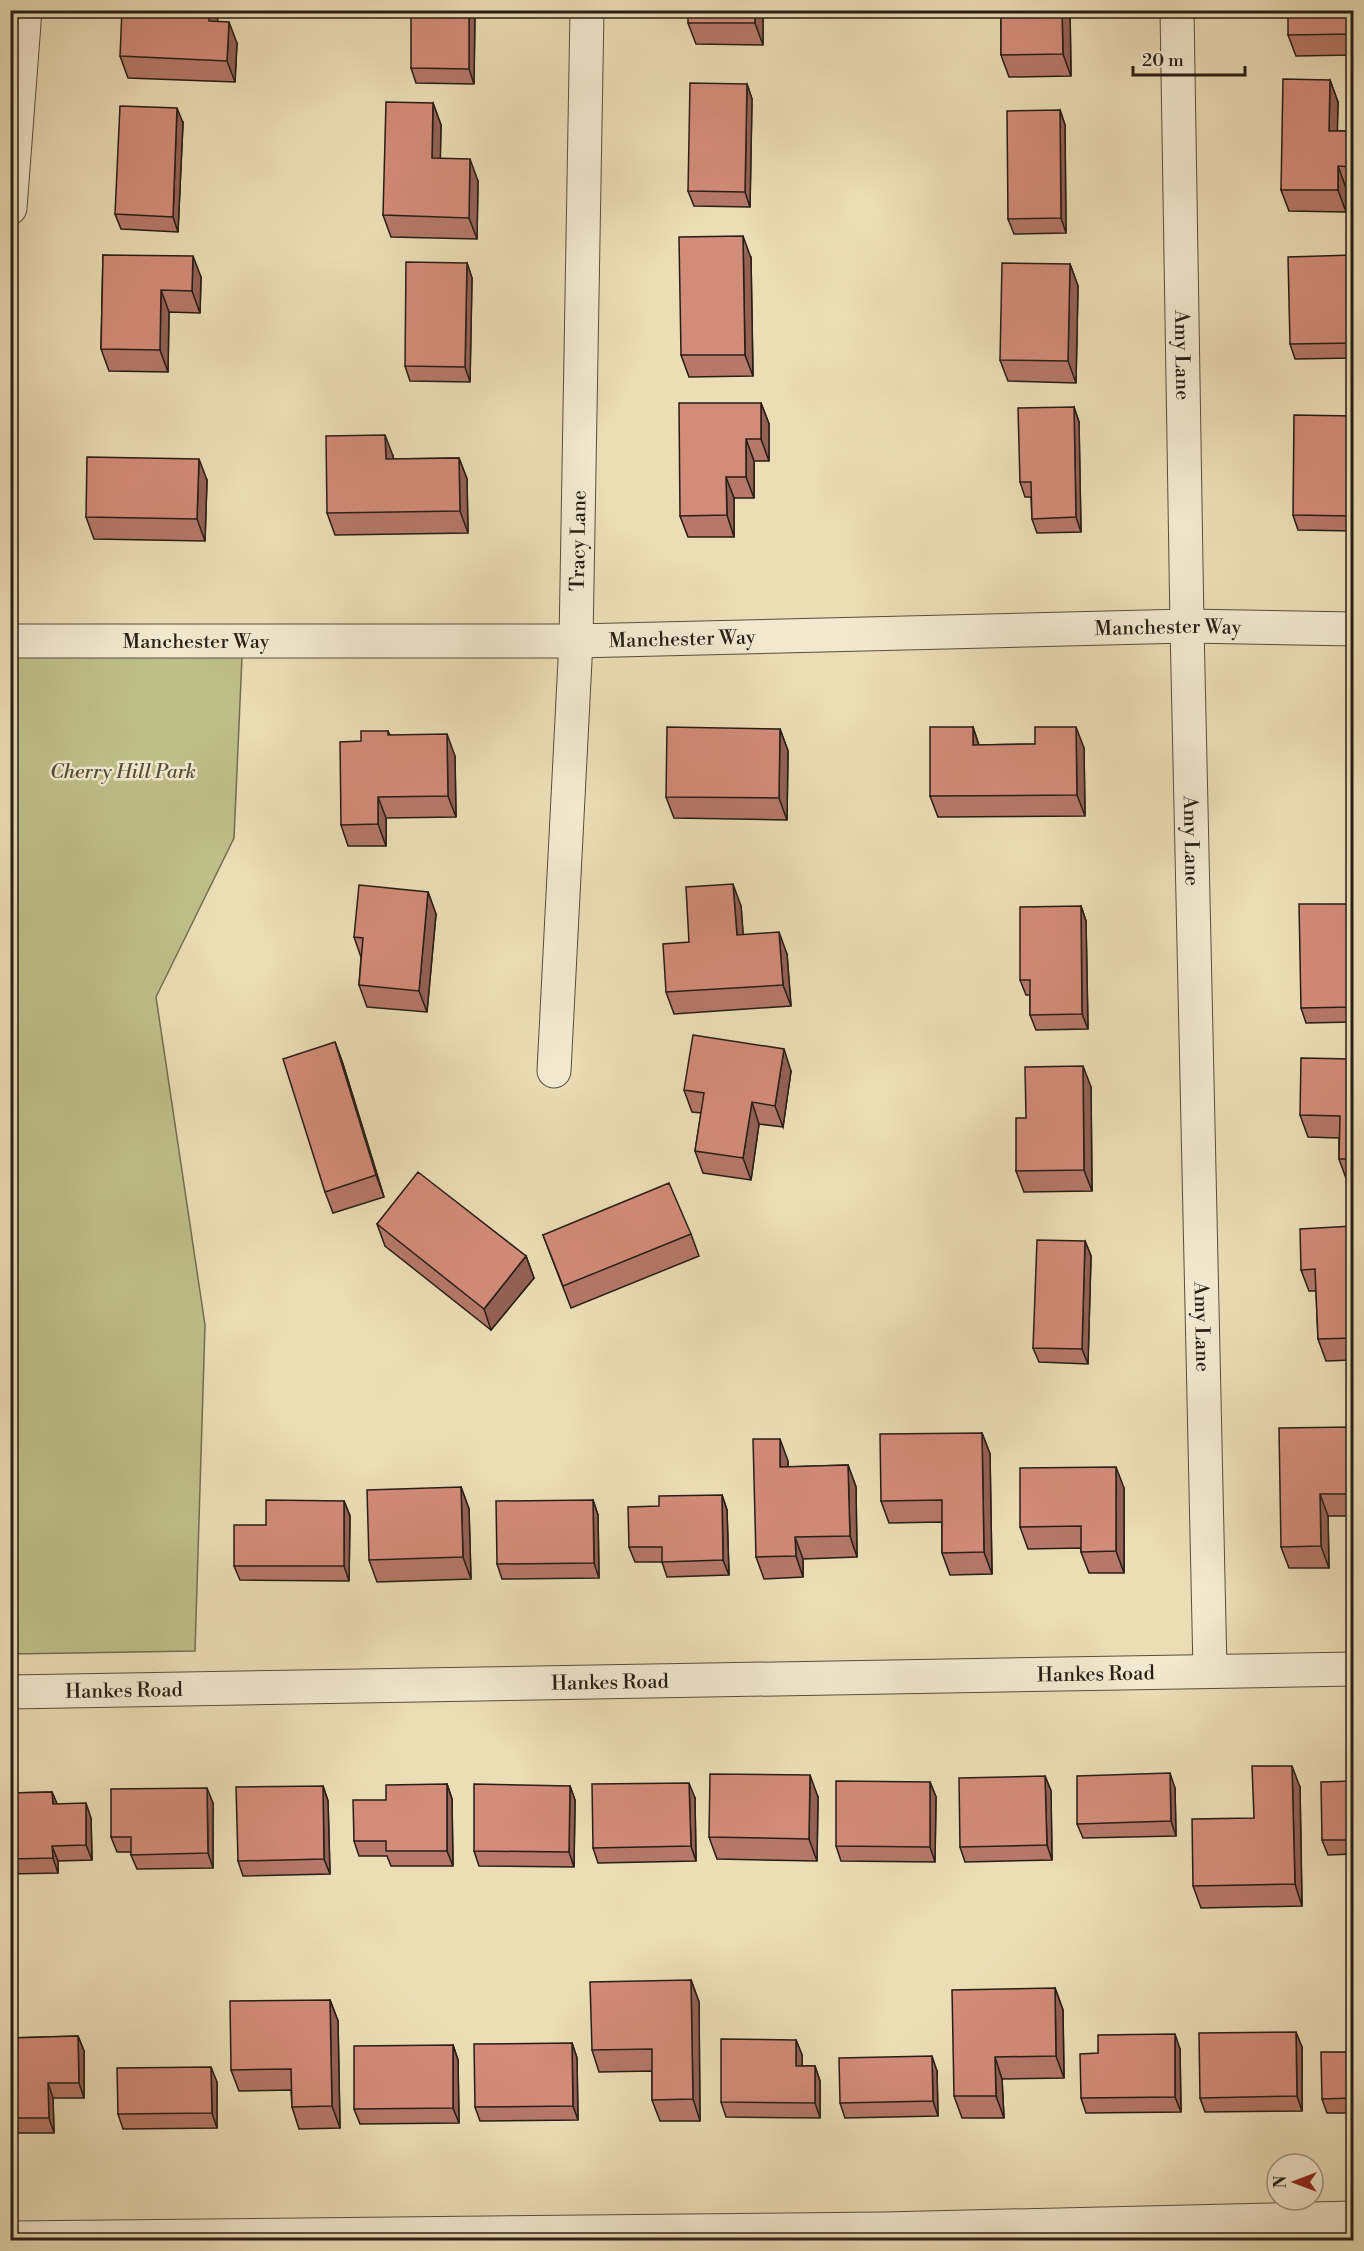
<svg xmlns="http://www.w3.org/2000/svg" width="1364" height="2251" font-family="'Libre Bodoni',serif">
	<style>
		.green { fill: #bebf89; stroke: #726e50; stroke-width: 1.5 }
		.lines { fill: none; stroke-linecap: round; stroke-linejoin: round }
		.minor-casing { stroke: #584e3e; stroke-width: 35 }
		.minor { stroke: #f2e9d0; stroke-width: 33 }
		.wall { fill: #b57869; stroke: #271e16; stroke-width: 1.5 }
		.shaded-wall { fill: #946155; stroke: #271e16; stroke-width: 1.5 }
		.building { fill: #d38b7a; stroke: #271e16; stroke-width: 1.5 }
		.labels { text-anchor: middle; stroke-width: 5; stroke-linejoin: round; paint-order: stroke }
		.street-label { font-size: 20px; fill: #271e16; stroke: #f2e9d0 }
		.park-label { font-size: 20px; font-style: italic; fill: #544e38; stroke: #f2e9d0 }
	</style>
	<rect width="100%" height="100%" fill="#ebddb6"/>
	<filter id="stains"><feTurbulence type="fractalNoise" baseFrequency=".00333" numOctaves="4"/><feColorMatrix values="0 0 0 0 .2 0 0 0 0 .09 0 0 0 0 .02 0 0 0 .5 -.17"/></filter>
	<radialGradient id="worn" r=".72"><stop offset=".6" stop-color="#630" stop-opacity="0"/><stop offset="1" stop-color="#630" stop-opacity=".3"/></radialGradient>
	<path class="green" d="M10 657H242L234 838 156 997 205 1325 195 1651 11 1654Z"/>
	<g class="lines">
		<defs>
			<g id="minor">
				<path id="s1" d="M1177 10 1187 626 1210 1670"/>
				<path d="M10 208 25 10"/>
				<path id="s2" d="M10 641H576L1187 626 1354 629"/>
				<path id="s3" d="M554 1071 576 641 587 10"/>
				<path id="s4" d="M10 1692 1354 1669"/>
				<path d="M10 2238 884 2229 1354 2218"/>
			</g>
		</defs>
		<use href="#minor" class="minor-casing"/>
		<use href="#minor" class="minor"/>
	</g>
	<path class="wall" d="M475 10 474 84 416 83 411 68Z
		M763 10V45L696 44 688 23Z
		M1001 10H1070L1071 76 1009 77 1001 55Z
		M1353 10V55L1296 56 1288 35Z
		M217 21 237 43 235 82 128 78 120 56Z
		M1330 80 1338 102 1337 131H1353V188H1346V212L1289 211 1281 190Z
		M747 84 752 99 750 207 694 206 688 191Z
		M433 103 441 125 440 159 478 181 477 239 391 237 383 215Z
		M1060 110 1065 125 1066 233 1014 234 1008 219Z
		M183 123 178 232 121 229 115 214Z
		M103 255 201 277 200 313 169 312 168 372 109 371 101 349Z
		M1353 257V358L1295 359 1290 344Z
		M751 258 753 376 689 377 681 355Z
		M467 263 472 278 470 382 410 381 405 366Z
		M1070 264 1078 286 1076 383 1008 381 1000 360Z
		M761 403 769 424V461H754V498H734V537H688L680 516Z
		M1074 407 1079 422 1081 532 1037 533 1032 519 1031 497H1025L1020 482Z
		M1353 416V531L1298 530 1293 515Z
		M393 456V459L459 458 467 479 468 533 335 535 327 513Z
		M207 480 205 541 94 539 86 517Z
		M973 727 979 745 1035 744 1084 748 1085 816 938 817 930 796Z
		M780 729 788 751 787 820 674 818 666 797Z
		M388 731 390 735 455 756 456 817 386 818V846H348L341 825 361 741Z
		M10 872 14 880 15 901 10 904Z
		M428 892 436 914 427 1012 367 1007 359 985 361 957 354 937Z
		M1353 904V1022L1306 1023 1301 1008Z
		M741 906 743 935 787 954 791 1006 674 1014 666 992 689 942Z
		M1081 906 1086 921 1088 1029 1036 1030 1030 1015V995H1026L1020 980Z
		M335 1042 343 1064 384 1197 333 1213 325 1192Z
		M1353 1059V1181H1347L1339 1159V1138L1308 1137 1300 1115Z
		M791 1071 783 1127 759 1124 751 1180 703 1173 695 1151 701 1113 692 1112 684 1090Z
		M1091 1087 1092 1191 1024 1192 1016 1171 1026 1118Z
		M377 1224 526 1256 534 1278 491 1330 385 1246Z
		M1353 1226V1360L1326 1361 1318 1339 1316 1291H1309L1301 1270Z
		M691 1234 699 1256 571 1308 543 1235Z
		M1085 1241 1091 1256 1088 1364 1039 1362 1033 1348Z
		M1353 1427V1516H1328L1329 1568H1289L1281 1547Z
		M982 1433 990 1454 992 1574 950 1575 942 1553V1522L889 1523 881 1501Z
		M788 1461V1467L848 1465 856 1487 857 1557 803 1559V1577L764 1579 756 1557Z
		M461 1487 469 1509 471 1579 377 1582 369 1560Z
		M1124 1488V1573H1089L1081 1552V1548L1028 1549 1020 1527Z
		M722 1495 727 1510 729 1575 667 1577 662 1562H635L629 1547Z
		M593 1500 598 1515 599 1578 502 1579 497 1564Z
		M344 1501 350 1516 349 1581 240 1580 234 1566 266 1525Z
		M1045 1776 1051 1791 1052 1860 965 1862 960 1847Z
		M1353 1781V1854L1328 1855 1322 1840Z
		M930 1782 936 1797 935 1862 841 1861 836 1846Z
		M447 1784 452 1799 453 1866H391L387 1856H359L354 1841 386 1800Z
		M323 1786 328 1801 330 1874 243 1876 238 1861Z
		M570 1786 575 1800 574 1867 479 1866 474 1851Z
		M1300 1787 1302 1906 1201 1908 1193 1886 1254 1818Z
		M1175 1788 1176 1836 1083 1838 1077 1824Z
		M52 1792 57 1804 91 1818 92 1860 58 1861V1873L10 1874V1793Z
		M818 1797 817 1861 717 1859 709 1837Z
		M695 1798 696 1861 598 1863 593 1848Z
		M213 1803V1868L137 1869 131 1855V1852H117L111 1837Z
		M691 1980 699 2002 700 2121H660L652 2100V2071L599 2072 592 2050Z
		M1055 1988 1063 2010 1064 2078 1002 2079 1004 2118H962L954 2096Z
		M330 2000 338 2021 340 2128 299 2129 292 2107 291 2090 239 2091 231 2070Z
		M78 2036 84 2051V2098H53L54 2133H11L10 2038Z
		M796 2040 802 2055V2066H815L820 2081V2118L726 2117 721 2102Z
		M572 2043 577 2058 578 2120 480 2121 475 2107Z
		M453 2045 458 2060 459 2123 360 2124 354 2109Z
		M1302 2047V2111L1205 2112 1200 2098Z
		M1180 2049 1181 2112 1086 2113 1081 2098Z
		M1353 2052V2113H1327L1322 2099Z
		M937 2071 938 2116 845 2118 840 2103Z
		M217 2082V2128L123 2129 118 2114Z"/>
	<path class="shaded-wall" d="M209 10H218L217 42 209 21Z
		M469 10H475L474 84 469 69Z
		M755 10H763V45L755 23Z
		M1062 10H1070L1071 76 1063 54Z
		M229 22 237 43 235 82 227 61Z
		M1330 80 1338 102 1337 153 1329 131Z
		M747 84 752 99 750 207 745 192Z
		M433 103 441 125 440 180 432 158Z
		M177 108 183 123 178 232 173 217Z
		M1060 110 1065 125 1066 233 1061 218Z
		M470 159 478 181 477 239 469 218Z
		M1338 166 1346 188V212L1338 190Z
		M743 236 751 258 753 376 745 355Z
		M193 256 201 277 200 313 192 291Z
		M467 263 472 278 470 382 465 367Z
		M1070 264 1078 286 1076 383 1068 361Z
		M161 290 169 312 168 372 160 350Z
		M761 403 769 424V461L761 439Z
		M1074 407 1079 422 1081 532 1076 517Z
		M385 435 393 456 394 481 386 459Z
		M746 439 754 461V498L746 477Z
		M459 458 467 479 468 533 460 511Z
		M199 459 207 480 205 541 197 519Z
		M1352 468 1353 473V523L1351 516Z
		M726 477 734 498V537L727 515Z
		M973 727 980 749 973 745Z
		M1076 727 1084 748 1085 816 1077 795Z
		M780 729 788 751 787 820 779 798Z
		M447 734 455 756 456 817 448 796Z
		M378 797 386 818V846L378 824Z
		M12 873 14 880 15 901 12 894Z
		M733 884 741 906 745 957 737 935Z
		M428 892 436 914 427 1012 419 991Z
		M1081 906 1086 921 1088 1029 1082 1014Z
		M779 932 787 954 791 1006 783 985Z
		M335 1042 343 1064 384 1197 376 1175Z
		M784 1049 791 1071 783 1127 775 1106Z
		M1083 1066 1091 1087 1092 1191 1084 1170Z
		M752 1102 759 1124 751 1180 743 1158Z
		M1085 1241 1091 1256 1088 1364 1082 1349Z
		M526 1256 534 1278 491 1330 484 1309Z
		M982 1433 990 1454 992 1574 984 1552Z
		M780 1439 788 1461V1489L780 1467Z
		M848 1465 856 1487 857 1557 850 1536Z
		M1116 1467 1124 1488V1573L1116 1551Z
		M461 1487 469 1509 471 1579 463 1557Z
		M1320 1494 1328 1516 1329 1568 1321 1546Z
		M722 1495 727 1510 729 1575 723 1560Z
		M593 1500 598 1515 599 1578 594 1563Z
		M344 1501 350 1516 349 1581 344 1566Z
		M795 1537 803 1559V1577L796 1556Z
		M1292 1766 1300 1787 1302 1906 1295 1884Z
		M1170 1773 1175 1788 1176 1836 1171 1821Z
		M810 1775 818 1797 817 1861 809 1839Z
		M1045 1776 1051 1791 1052 1860 1047 1845Z
		M930 1782 936 1797 935 1862 930 1847Z
		M689 1783 695 1798 696 1861 691 1846Z
		M447 1784 452 1799 453 1866 447 1851Z
		M323 1786 328 1801 330 1874 324 1859Z
		M570 1786 575 1800 574 1867 569 1852Z
		M207 1788 213 1803V1868L208 1853Z
		M52 1792 58 1806 53 1804Z
		M86 1803 91 1818 92 1860 86 1845Z
		M52 1846 58 1861V1873L53 1858Z
		M691 1980 699 2002 700 2121 693 2099Z
		M1055 1988 1063 2010 1064 2078 1056 2056Z
		M330 2000 338 2021 340 2128 332 2106Z
		M1296 2032 1302 2047V2111L1297 2096Z
		M1175 2034 1180 2049 1181 2112 1175 2097Z
		M78 2036 84 2051V2098L79 2083Z
		M796 2040 802 2055V2081L796 2066Z
		M572 2043 577 2058 578 2120 573 2106Z
		M453 2045 458 2060 459 2123 453 2108Z
		M932 2056 937 2071 938 2116 933 2101Z
		M995 2057 1002 2079 1004 2118 996 2096Z
		M815 2066 820 2081V2118L815 2103Z
		M211 2067 217 2082V2128L212 2113Z
		M48 2083 53 2098 54 2133 49 2118Z"/>
	<path class="building" d="M122 10H209V21L229 22 227 61 120 56Z
		M411 10H469V69L411 68Z
		M688 10H755V23H688Z
		M1001 10H1062L1063 54 1001 55Z
		M1288 10H1353V34L1288 35Z
		M1283 79 1330 80 1329 131H1353V167L1338 166V190H1281Z
		M690 83 747 84 745 192 688 191Z
		M386 102 433 103 432 158 470 159 469 218 383 215Z
		M120 106 177 108 173 217 115 214Z
		M1060 110 1061 218 1008 219 1007 111Z
		M743 236 745 355H681L679 237Z
		M103 255 193 256 192 291 161 290 160 350 101 349Z
		M1353 255V343L1290 344 1288 257Z
		M406 262 467 263 465 367 405 366Z
		M1002 263 1070 264 1068 361 1000 360Z
		M679 403H761V439H746V477H726L727 515 680 516Z
		M1074 407 1076 517 1032 519 1031 482H1020L1018 408Z
		M1294 415 1353 416V468H1352L1351 516 1293 515Z
		M385 435 386 459 459 458 460 511 327 513 326 436Z
		M87 457 199 459 197 519 86 517Z
		M667 727 780 729 779 798 666 797Z
		M930 727H973V745L1035 744V727H1076L1077 795 930 796Z
		M361 731H388V735L447 734 448 796 378 797V824L341 825 340 742 361 741Z
		M10 872 12 873V894L10 895Z
		M733 884 737 935 779 932 783 985 666 992 663 944 689 942 686 887Z
		M359 885 428 892 419 991 359 985 363 938 354 937Z
		M1299 904H1353V1007L1301 1008Z
		M1081 906 1082 1014 1030 1015V980H1020V907Z
		M693 1035 784 1049 775 1106 752 1102 743 1158 695 1151 704 1093 684 1090Z
		M335 1042 376 1175 325 1192 283 1059Z
		M1301 1058 1353 1059V1159H1339L1340 1116 1300 1115Z
		M1083 1066 1084 1170 1016 1171V1118H1026L1025 1067Z
		M418 1172 526 1256 484 1309 377 1224Z
		M669 1183 691 1234 563 1286 543 1235Z
		M1353 1226V1338L1318 1339 1315 1269 1301 1270 1300 1229Z
		M1037 1240 1085 1241 1082 1349 1033 1348Z
		M1353 1427V1494H1320L1321 1546 1281 1547 1279 1428Z
		M982 1433 984 1552 942 1553V1500L881 1501 880 1434Z
		M753 1439H780V1467L848 1465 850 1536 795 1537 796 1556 756 1557Z
		M1116 1467V1551L1081 1552V1526L1020 1527V1468Z
		M461 1487 463 1557 369 1560 367 1490Z
		M722 1495 723 1560 662 1562V1547H629L628 1507 659 1506V1496Z
		M266 1500 344 1501V1566H234V1525H266Z
		M593 1500 594 1563 497 1564 496 1501Z
		M1252 1766H1292L1295 1884 1193 1886 1192 1819 1254 1818Z
		M1170 1773 1171 1821 1077 1824V1776Z
		M710 1774 810 1775 809 1839 709 1837Z
		M1045 1776 1047 1845 960 1847 959 1778Z
		M836 1781 930 1782V1847L836 1846Z
		M1353 1781V1840H1322L1321 1782Z
		M689 1783 691 1846 593 1848 592 1784Z
		M447 1784V1851H386V1841H354L353 1800H386V1785Z
		M474 1784 570 1786 569 1852 474 1851Z
		M323 1786 324 1859 238 1861 236 1787Z
		M207 1788 208 1853 131 1855V1837H111V1789Z
		M52 1792 53 1804 86 1803V1845L52 1846 53 1858 10 1859V1793Z
		M691 1980 693 2099 652 2100V2049L592 2050 590 1982Z
		M1055 1988 1056 2056 995 2057 996 2096H954L952 1990Z
		M330 2000 332 2106 292 2107 291 2069 231 2070 230 2001Z
		M1296 2032 1297 2096 1200 2098 1199 2033Z
		M1175 2034V2097L1081 2098 1080 2054 1098 2053V2035Z
		M78 2036 79 2083H48L49 2118H10V2038Z
		M721 2039 796 2040V2066H815V2103L721 2102Z
		M572 2043 573 2106 475 2107 474 2044Z
		M453 2045V2108L354 2109V2046Z
		M1321 2052H1353V2098L1322 2099Z
		M932 2056 933 2101 840 2103 839 2058Z
		M211 2067 212 2113 118 2114 117 2068Z"/>
	<g class="labels">
		<g class="street-label">
			<text dy="7" stroke="none"><textPath href="#s1" startOffset="345">Amy Lane</textPath></text>
			<text dy="7" stroke="none"><textPath href="#s3" startOffset="531">Tracy Lane</textPath></text>
			<text dy="7" stroke="none"><textPath href="#s2" startOffset="1158">Manchester Way</textPath></text>
			<text dy="7" stroke="none"><textPath href="#s2" startOffset="672">Manchester Way</textPath></text>
			<text dy="7" stroke="none"><textPath href="#s2" startOffset="186">Manchester Way</textPath></text>
			<text dy="7" stroke="none"><textPath href="#s1" startOffset="831">Amy Lane</textPath></text>
			<text dy="7" stroke="none"><textPath href="#s1" startOffset="1317">Amy Lane</textPath></text>
			<text dy="7" stroke="none"><textPath href="#s4" startOffset="1086">Hankes Road</textPath></text>
			<text dy="7" stroke="none"><textPath href="#s4" startOffset="600">Hankes Road</textPath></text>
			<text dy="7" stroke="none"><textPath href="#s4" startOffset="114">Hankes Road</textPath></text>
		</g>
		<g class="park-label">
			<text x="123" y="778">Cherry Hill Park</text>
		</g>
	</g>
	<rect width="1364" height="2251" fill="none" stroke="#ebddb6" stroke-width="36"/>
	<rect x="12" y="12" width="1340" height="2227" fill="none" stroke="#271e16" stroke-width="3"/>
	<rect x="18" y="18" width="1328" height="2215" fill="none" stroke="#271e16" stroke-width="1.5"/>
	<g transform="translate(1295 2182) rotate(270)"><circle r="28" fill="#f2e9d0" stroke="#a19886" stroke-width="1.5"/>
	<path d="M0-4.5L10 22L0 15L-10 22Z" fill="#8f2418"/>
	<text y="-9" font-size="16" font-weight="bold" text-anchor="middle" fill="#271e16">N</text>
	</g>
	<path d="M1133 66v9h112v-9" fill="none" stroke="#271e16" stroke-width="3"/>
	<text x="1142" y="66" font-size="18" fill="#271e16" stroke="#f2e9d0" stroke-width="4.5" paint-order="stroke">20 m</text>
	<rect width="100%" height="100%" filter="url(#stains)"/>
	<rect width="100%" height="100%" fill="url(#worn)"/>
</svg>
